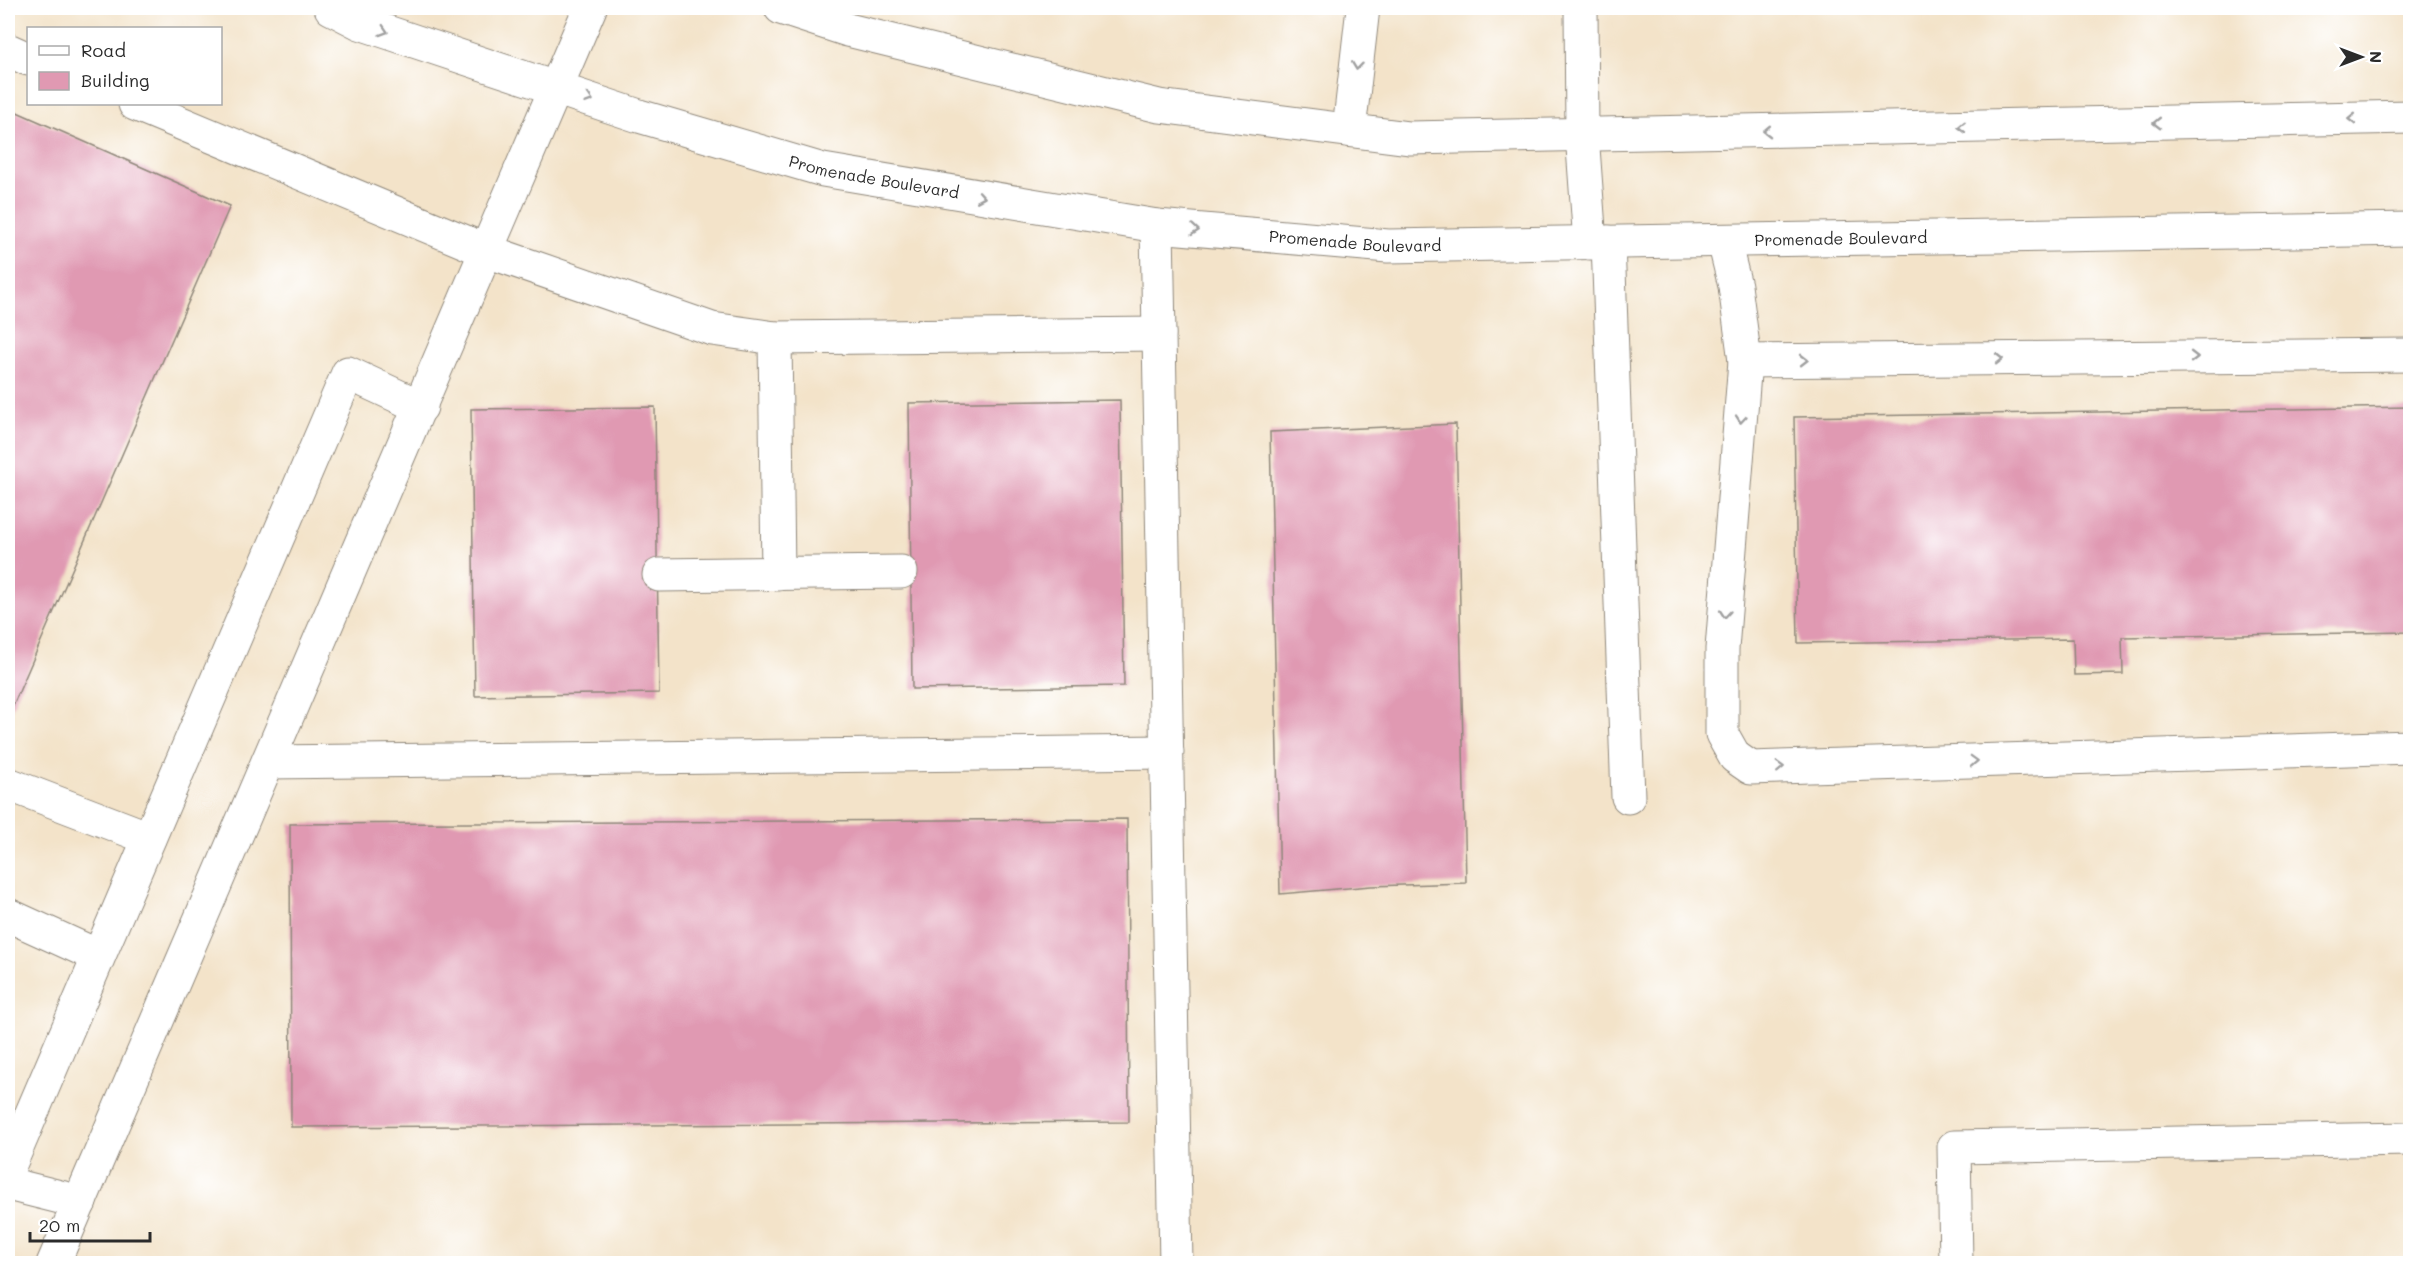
<svg xmlns="http://www.w3.org/2000/svg" width="2418" height="1271" font-family="Mali,sans-serif">
	<style>
		.building { fill: #e099b2 }
		.lines { fill: none; stroke-linecap: round; stroke-linejoin: round }
		.minor-casing { stroke: #8f877a; stroke-width: 35 }
		.minor { stroke: #fff; stroke-width: 33 }
		.oneway { stroke: #a0a0a0 }
		.labels { text-anchor: middle; stroke-width: 4.5; stroke-linejoin: round; paint-order: stroke }
		.street-label { font-size: 16px; fill: #2b2b2b; stroke: #fff }
	</style>
	<rect width="100%" height="100%" fill="#fff"/>
	<filter id="ink" filterUnits="userSpaceOnUse"><feTurbulence type="fractalNoise" baseFrequency=".0167" numOctaves="2"/><feDisplacementMap in="SourceGraphic" scale="12" xChannelSelector="R" yChannelSelector="G"/><feConvolveMatrix kernelMatrix="1 2 1 2 8 2 1 2 1" color-interpolation-filters="sRGB"/></filter>
	<filter id="wash" filterUnits="userSpaceOnUse"><feTurbulence type="fractalNoise" baseFrequency=".008" numOctaves="4" result="noise"/><feDisplacementMap in="SourceGraphic" scale="24" xChannelSelector="R" yChannelSelector="G"/><feGaussianBlur stdDeviation="1.35" result="paint"/><feColorMatrix in="noise" values="0 0 0 0 0 0 0 0 0 0 0 0 0 0 0 0 0 1.4 0 .05"/><feComposite in="paint" operator="in"/></filter>
	<g filter="url(#wash)">
		<rect width="100%" height="100%" fill="#f3e3c9"/>
		<g id="blocks">
			<path class="building" d="M8 108 230 206 8 717Z
				M1120 400 1124 686 912 689 909 403Z
				M655 407 659 693 475 696 471 409Z
				M2410 407V632L2122 637 2123 674 2074 675 2073 639 1798 643 1794 417Z
				M1456 424 1466 883 1371 886 1280 894 1270 432Z
				M1127 819 1129 1122 291 1127 290 824Z"/>
		</g>
	</g>
	<g filter="url(#ink)">
		<use href="#blocks" fill-opacity="0" stroke="#8f877a" stroke-width="1.5"/>
		<g class="lines">
			<defs>
				<g id="minor">
					<path id="s1" d="M331 8 360 23 639 116 823 170 1157 226 1388 246 2410 229"/>
					<path d="M781 8 848 30 1159 106 1409 138 2410 117"/>
					<path d="M1581 8 1582 134 1590 243"/>
					<path d="M8 50 28 59"/>
					<path d="M135 104 487 251 712 329 775 338 1159 334"/>
					<path d="M1349 130 1363 8"/>
					<path d="M1157 226 1176 1264"/>
					<path d="M1724 241 1735 286 1745 361 1722 649V734L1735 757 1751 768 2410 747"/>
					<path d="M1608 242 1628 797"/>
					<path d="M775 338 778 574"/>
					<path d="M1745 361 2410 355"/>
					<path d="M659 575 901 572"/>
					<path d="M268 762 1167 752"/>
					<path d="M8 784 149 838"/>
					<path d="M8 915 98 956"/>
					<path d="M8 1169 348 373 421 407"/>
					<path d="M8 1184 80 1202"/>
					<path d="M53 1264 590 8"/>
					<path d="M1956 1264 1954 1147 2410 1139"/>
				</g>
			</defs>
			<use href="#minor" class="minor-casing"/>
			<use href="#minor" class="minor"/>
		</g>
		<defs><path id="oneway-chevron" d="M-2-3.5L2.5 0L-2 3.5" fill="none" stroke-width="1.6" stroke-linecap="round" stroke-linejoin="round" transform="scale(1.5)"/></defs>
		<g class="oneway">
			<use href="#oneway-chevron" transform="translate(384 31) rotate(18)"/>
			<use href="#oneway-chevron" transform="translate(1357 66) rotate(97)"/>
			<use href="#oneway-chevron" transform="translate(589 99) rotate(18)"/>
			<use href="#oneway-chevron" transform="translate(2352 119) rotate(179)"/>
			<use href="#oneway-chevron" transform="translate(2157 123) rotate(179)"/>
			<use href="#oneway-chevron" transform="translate(1962 127) rotate(179)"/>
			<use href="#oneway-chevron" transform="translate(1767 131) rotate(179)"/>
			<use href="#oneway-chevron" transform="translate(981 197) rotate(10)"/>
			<use href="#oneway-chevron" transform="translate(1195 230) rotate(5)"/>
			<use href="#oneway-chevron" transform="translate(2194 357)"/>
			<use href="#oneway-chevron" transform="translate(1999 359)"/>
			<use href="#oneway-chevron" transform="translate(1804 360)"/>
			<use href="#oneway-chevron" transform="translate(1741 419) rotate(95)"/>
			<use href="#oneway-chevron" transform="translate(1725 614) rotate(95)"/>
			<use href="#oneway-chevron" transform="translate(1974 761) rotate(-2)"/>
			<use href="#oneway-chevron" transform="translate(1780 767) rotate(-2)"/>
		</g>
	</g>
	<g class="labels">
		<g class="street-label">
			<text dy="6" stroke="none"><textPath href="#s1" startOffset="570">Promenade Boulevard</textPath></text>
			<text dy="6" stroke="none"><textPath href="#s1" startOffset="1542">Promenade Boulevard</textPath></text>
			<text dy="6" stroke="none"><textPath href="#s1" startOffset="1056">Promenade Boulevard</textPath></text>
		</g>
	</g>
	<rect width="2418" height="1271" fill="none" stroke="#fff" stroke-width="30"/>
	<rect x="27" y="27" width="195" height="78" fill="#ffffff" stroke="#aaaaaa" stroke-width="1.5"/>
	<rect x="39" y="46" width="30" height="9" fill="#ffffff" stroke="#aaaaaa" stroke-width="1.5"/>
	<text x="81" y="57" font-size="18" fill="#2b2b2b">Road</text>
	<rect x="39" y="72" width="30" height="18" fill="#e099b2" stroke="#aaaaaa" stroke-width="1.5"/>
	<text x="81" y="87" font-size="18" fill="#2b2b2b">Building</text>
	<g transform="translate(2361 57) rotate(90)" stroke="#ffffff" stroke-width="4.5" paint-order="stroke">
	<path d="M0-4.5L10 22L0 15L-10 22Z" fill="#2b2b2b"/>
	<text y="-9" font-size="16" font-weight="bold" text-anchor="middle" fill="#2b2b2b">N</text>
	</g>
	<path d="M30 1232v9h120v-9" fill="none" stroke="#2b2b2b" stroke-width="3"/>
	<text x="39" y="1232" font-size="18" fill="#2b2b2b" stroke="#ffffff" stroke-width="4.5" paint-order="stroke">20 m</text>
</svg>
